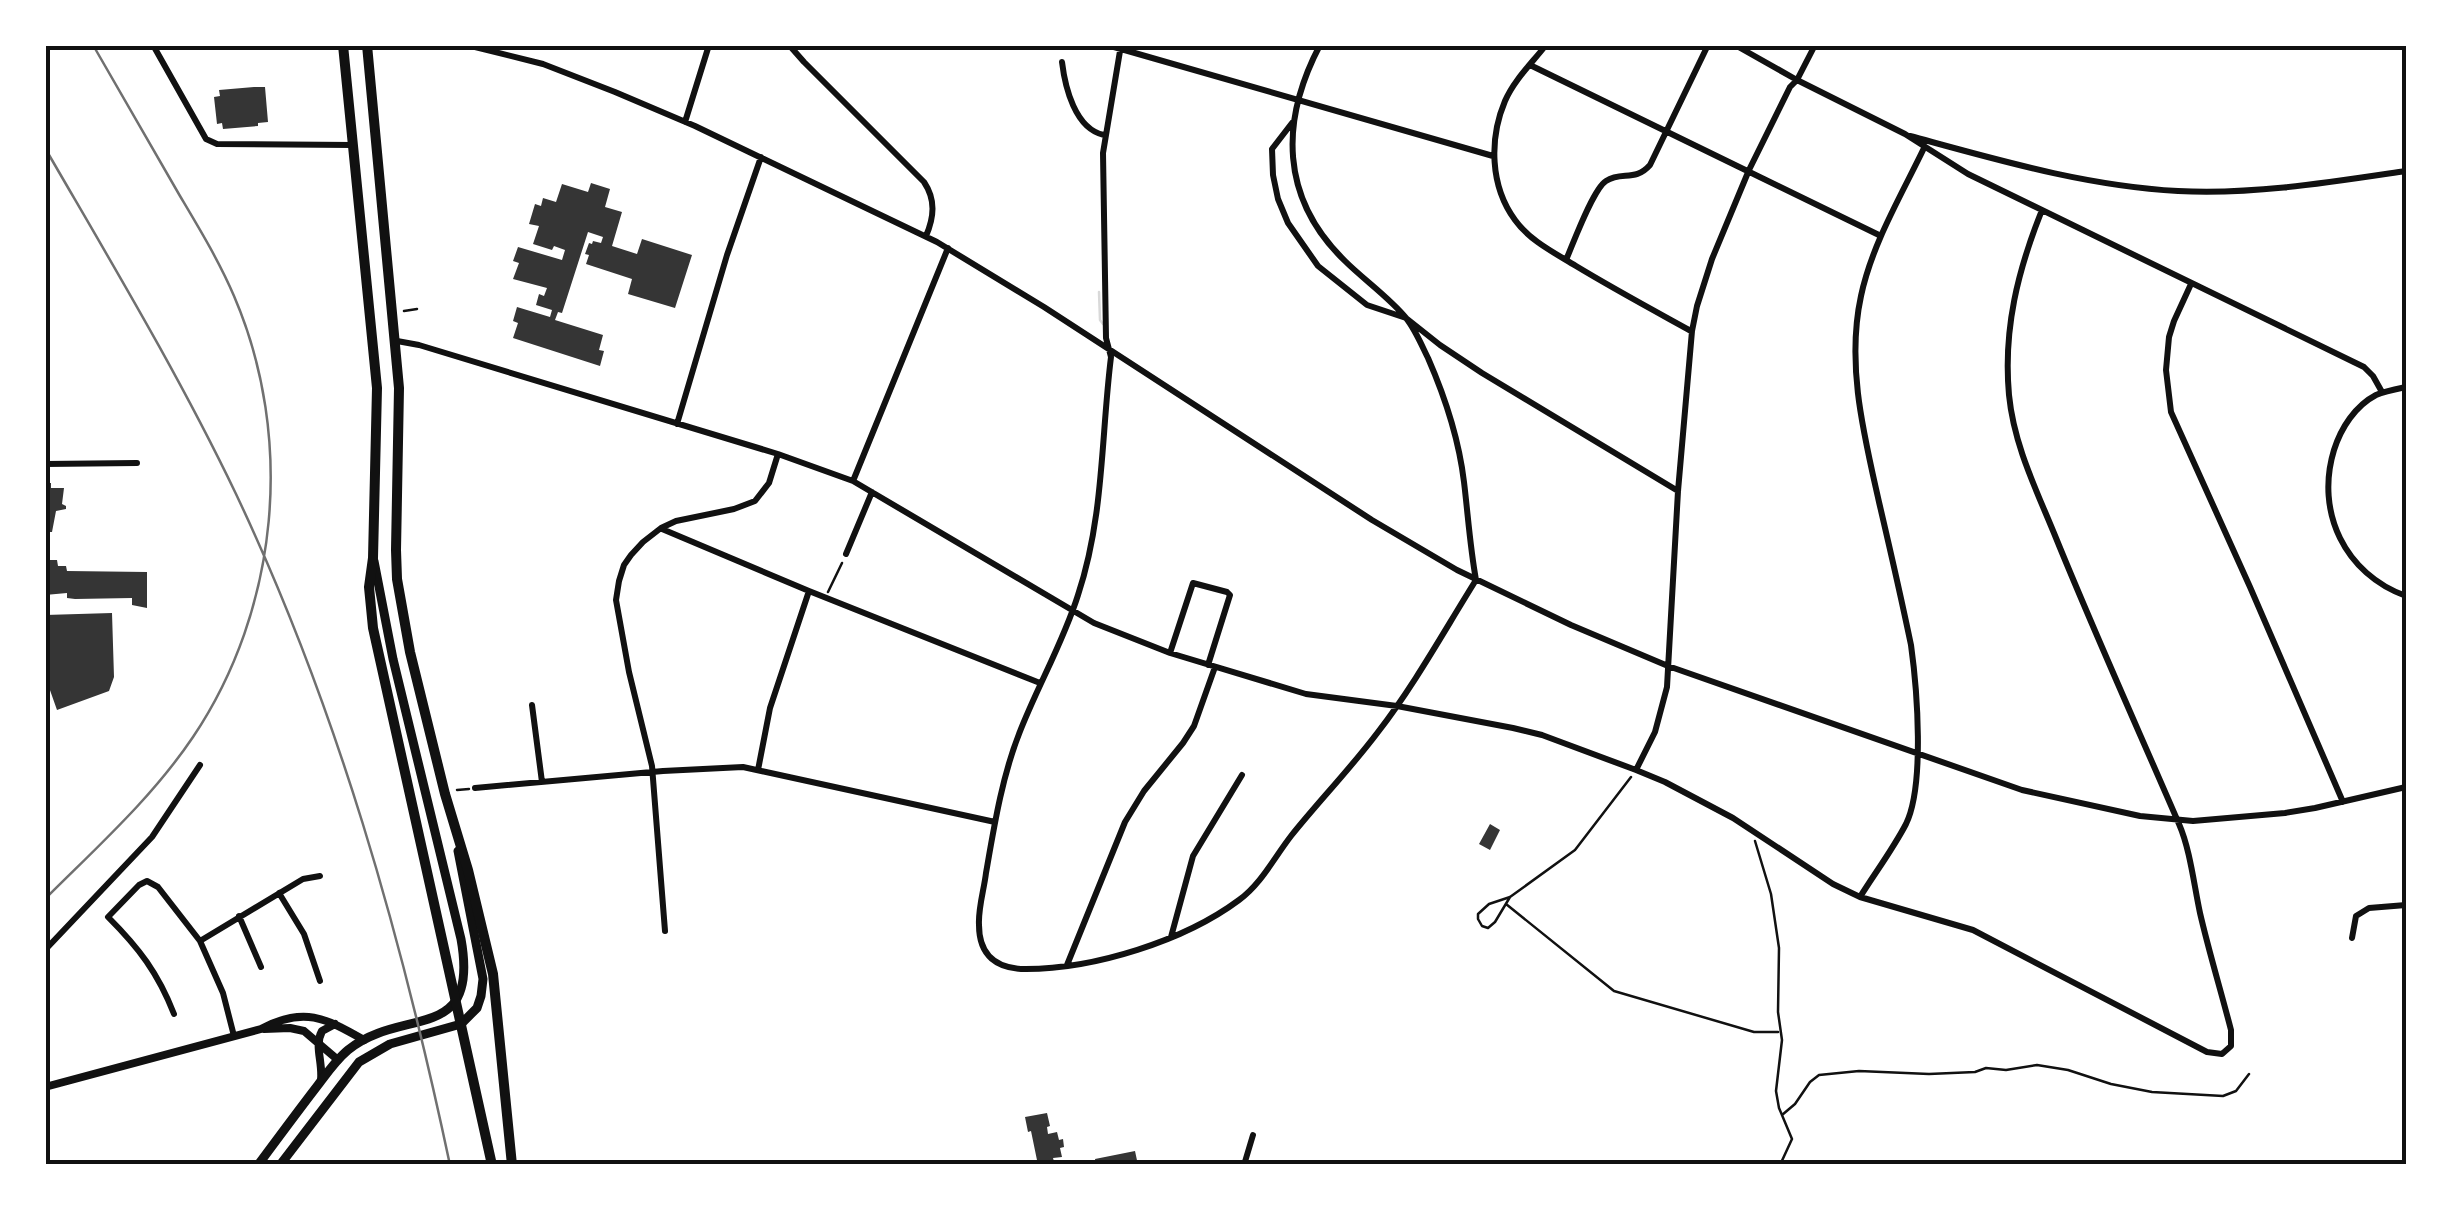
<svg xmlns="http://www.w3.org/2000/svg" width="2451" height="1210" font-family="'Fira Sans Condensed',sans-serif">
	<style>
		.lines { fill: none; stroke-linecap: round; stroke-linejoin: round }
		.stream { stroke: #d9d9d9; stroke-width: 2.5 }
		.building { fill: #353535 }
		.path { stroke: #111; stroke-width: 2.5 }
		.minor { stroke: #111; stroke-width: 6 }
		.tertiary { stroke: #111; stroke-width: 8 }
		.secondary { stroke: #111; stroke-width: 9 }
		.primary { stroke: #111; stroke-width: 10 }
		.rail { stroke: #707070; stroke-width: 2.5 }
		.neatline { fill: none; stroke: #111; stroke-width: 4 }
	</style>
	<rect width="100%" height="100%" fill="#fff"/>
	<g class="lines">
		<path class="stream" d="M1099 292 1100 320 1103 324"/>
	</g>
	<path class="building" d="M254 87H265L268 122 258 123V126L223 129 222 123 217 124 214 97 220 96 219 90Z
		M591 183 610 189 605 207 622 212 612 246 637 254 642 239 692 255 675 308 628 294 632 279 586 264 589 255 585 254 589 243 592 244 593 241 601 243 603 237 588 232 562 313 558 312 555 320 603 335 599 350 604 351 600 366 513 338 518 323 513 321 517 307 550 317 552 310 536 305 539 294 544 296 547 288 513 279 519 263 513 261 518 247 562 260 565 250 554 246 552 250 533 244 539 226 529 224 535 204 541 206 543 198 556 202 562 184 588 192Z
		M45 483H51V488H64L62 504 66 506V509L56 511 52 532H45Z
		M45 560H57L58 566H66L67 571 147 572V608L132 605V598L75 599 67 598V593L45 595Z
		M112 613 114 677 109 691 57 710 45 676V615Z
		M1490 824 1500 830 1490 850 1479 844Z
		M1047 1113 1050 1126 1047 1127 1048 1134 1057 1132 1059 1140 1063 1139 1064 1147 1060 1148 1062 1157 1053 1158 1055 1165H1038L1031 1131 1028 1132 1025 1117Z
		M1135 1151 1138 1165H1096L1095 1159Z"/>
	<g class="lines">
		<path class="path" d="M404 311 417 309
			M828 592 842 563
			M457 790 469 789
			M1755 841 1771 894 1779 948 1778 1012 1782 1040 1776 1091 1779 1108 1792 1139 1780 1165
			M1510 897 1495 922 1488 928 1482 926 1478 919V914L1489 904 1510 897 1575 850 1631 777
			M1506 904 1614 991 1754 1032H1778
			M1782 1115 1795 1104 1810 1082 1819 1075 1859 1071 1929 1074 1975 1072 1986 1068 2006 1070 2037 1065 2068 1070 2111 1084 2152 1092 2223 1096 2236 1091 2249 1074"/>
		<path class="minor" d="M153 45 206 139 217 144 353 145
			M467 45 543 64 615 92 695 126 937 242 1044 307 1372 520 1457 570 1571 625 1668 666 2022 790 2140 816 2193 821 2285 813 2315 808 2406 787
			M789 45 804 62 924 182C936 200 934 217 926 236
			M1107 45 1493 156
			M1121 45 1103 153 1106 338 1111 357C1101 437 1104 517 1078 595 1063 643 1037 687 1019 734 1002 777 994 827 986 873 984 890 978 908 979 925 979 956 997 969 1026 969 1094 969 1184 941 1239 900 1261 884 1274 858 1291 836 1319 801 1351 768 1378 732 1415 684 1444 631 1476 580 1470 547 1468 515 1464 482 1459 440 1445 397 1428 358 1422 346 1415 329 1406 318 1391 299 1363 279 1345 261 1280 198 1280 121 1320 45
			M1546 45C1532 63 1514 80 1505 101 1489 139 1490 186 1515 220 1530 241 1555 253 1576 266 1614 289 1653 310 1691 331
			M1735 45 1797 80 1905 134 1968 174 2364 367 2373 376 2382 392
			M1062 62C1065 87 1075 129 1104 135
			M1530 65 1881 236
			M685 122 709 45
			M1292 123 1272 149 1273 175 1278 199 1288 223 1318 266 1367 305 1406 318 1440 345 1482 373 1678 491
			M1910 136C1998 160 2086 186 2178 191 2254 195 2332 182 2406 171
			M1566 260C1573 244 1593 189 1606 181 1622 171 1635 182 1650 165L1708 45
			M2191 284 2174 321 2169 337 2166 370 2171 412 2250 587 2343 802
			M397 341 419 345 778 454 853 481 1094 623 1170 653 1306 694 1397 706 1513 728 1542 735 1636 770 1665 782 1733 818 1833 884 1860 897 1973 930 2207 1052 2222 1054 2231 1046V1030C2221 991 2209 952 2200 913 2194 885 2190 849 2179 824 2138 729 2095 634 2056 538 2037 491 2014 446 2009 395 2003 329 2018 270 2042 210
			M2406 387C2396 389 2385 391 2376 395 2355 406 2341 428 2334 450 2315 512 2345 574 2406 596
			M677 424 727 255 761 157
			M45 464 137 463
			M853 481 948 248
			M662 529 809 591 1040 683
			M846 554 872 492
			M1170 653 1193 583 1227 592 1230 595 1208 665
			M532 705 542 782
			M758 770 770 708 809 591
			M1636 770 1655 732 1667 687 1678 491 1692 331 1697 306 1712 259 1749 170 1790 87 1797 80 1815 45
			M475 788 663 771 743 767 995 822
			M279 893 304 934 320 981
			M1860 897C1875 873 1893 849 1906 824 1925 785 1917 688 1911 645 1901 597 1890 549 1879 502 1864 435 1846 365 1861 296 1872 244 1901 196 1924 148
			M239 916 261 967
			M665 931 652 766 629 672 616 600 619 581 624 565 631 555 643 542 661 528 676 521 734 509 755 501 769 483 778 454
			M1171 937 1193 856 1242 775
			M2352 938 2356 916 2369 908 2406 905
			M200 941 303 879 320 876
			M45 950 152 837 200 765
			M1067 965 1125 822 1144 791 1183 743 1194 726 1215 667
			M174 1014C158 973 139 948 108 917L139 885 147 881 158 887 200 941 223 993 234 1036
			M1244 1165 1253 1135"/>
		<path class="tertiary" d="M264 1029 290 1028 304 1031 338 1060
			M321 1080C323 1062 314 1046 322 1031L335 1024
			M45 1087 261 1029C304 1006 325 1018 364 1040"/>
		<path class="secondary" d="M258 1165C278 1138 298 1111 318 1085 327 1073 336 1060 348 1050 402 1006 480 1045 461 939L393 659 374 561
			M280 1165 359 1062 390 1044 461 1024 477 1008 481 996 483 979 458 851"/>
		<path class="primary" d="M343 45 377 388 373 558 369 587 373 628 492 1165
			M367 45 399 388 396 550 397 579 410 652 445 794 468 870 493 974 512 1165"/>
		<path class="rail" d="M45 148C111 262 179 375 236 494 337 707 401 934 450 1165
			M45 899C96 848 152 798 193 737 279 609 295 438 234 296 219 261 199 228 180 196 151 145 122 95 93 45"/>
	</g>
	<rect width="2451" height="1210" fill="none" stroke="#ffffff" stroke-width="95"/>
	<rect x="48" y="48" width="2356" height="1114" class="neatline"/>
</svg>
